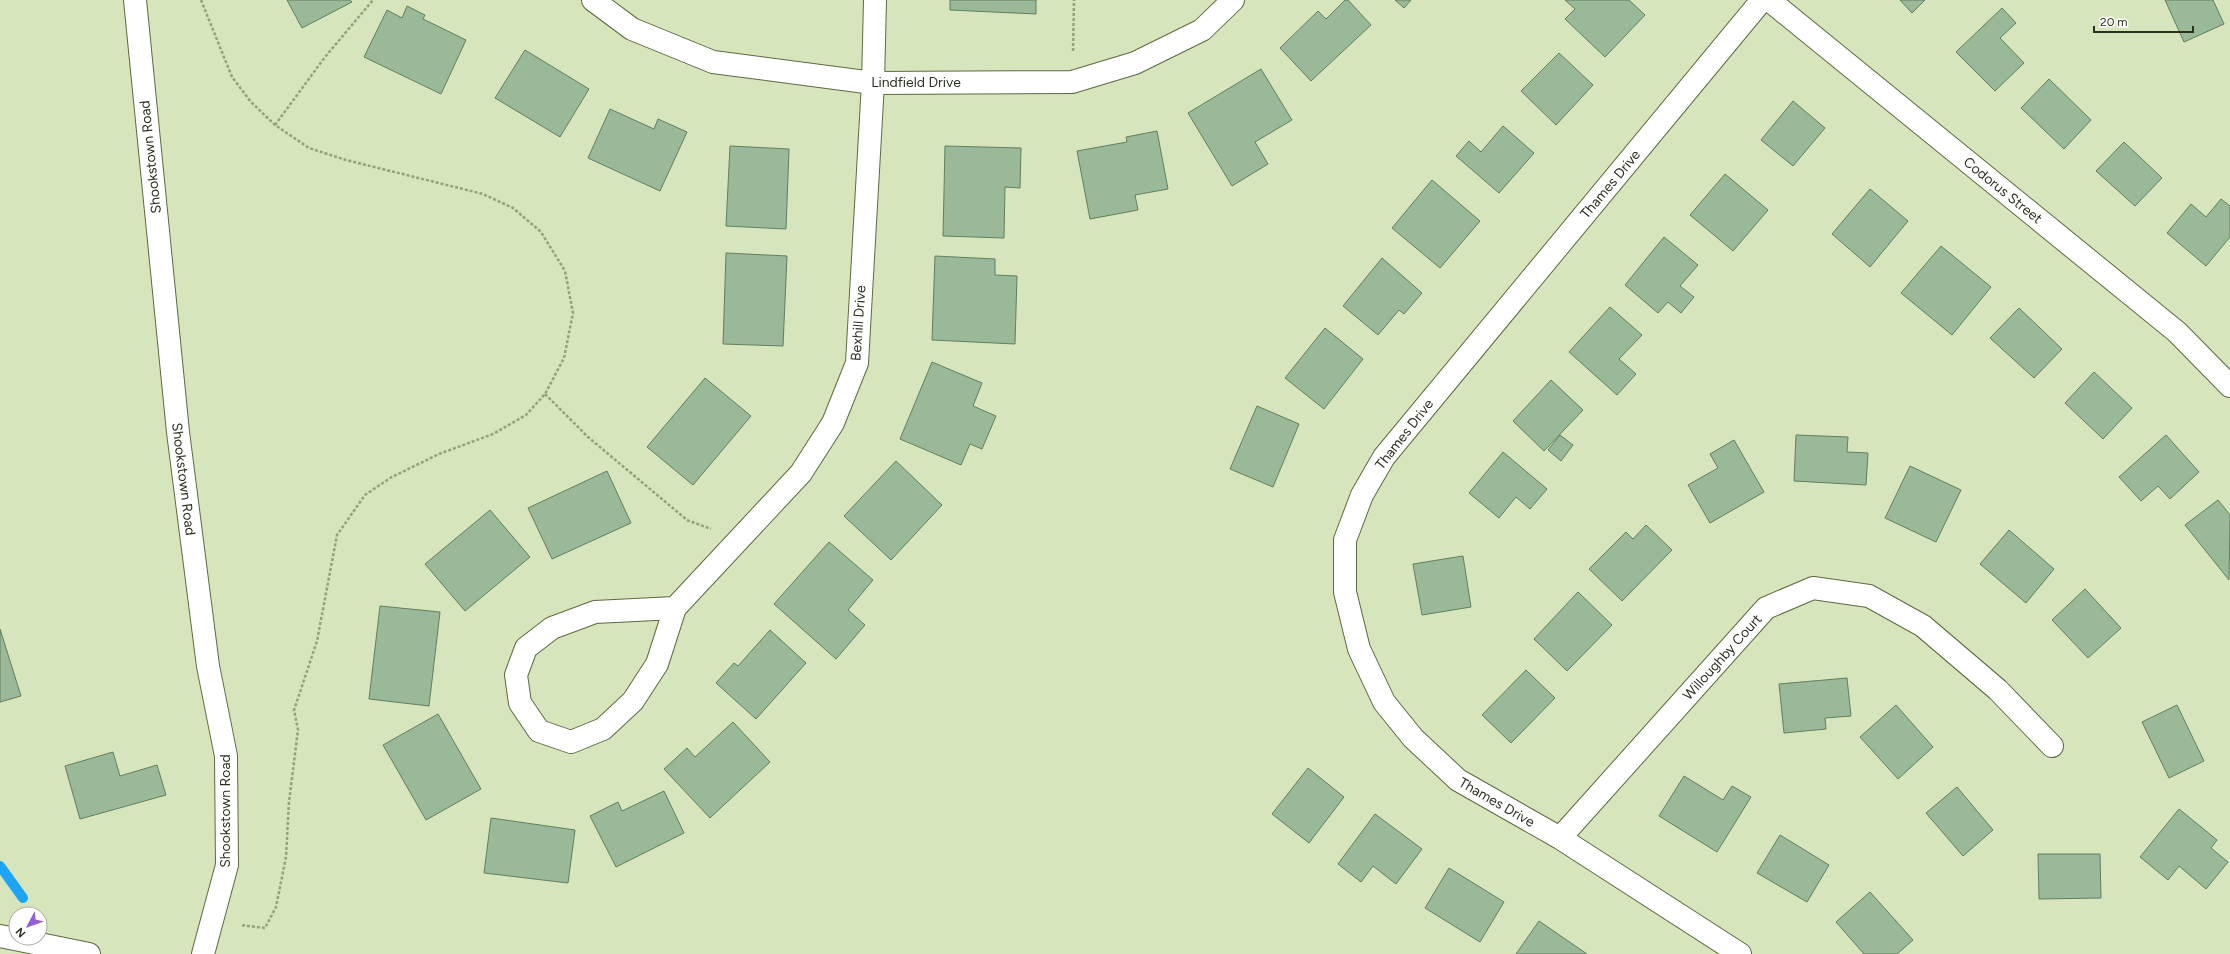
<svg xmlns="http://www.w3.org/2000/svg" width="2230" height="954" font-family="Figtree,sans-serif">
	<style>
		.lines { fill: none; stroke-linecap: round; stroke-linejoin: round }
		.stream { stroke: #1ea4f5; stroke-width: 10 }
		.building { fill: #9ab998; stroke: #617e5e }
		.minor-casing { stroke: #5d6943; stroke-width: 24 }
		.path { stroke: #94a07f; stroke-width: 2.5; stroke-dasharray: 3 2; stroke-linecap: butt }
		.minor { stroke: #fff; stroke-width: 22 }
		.labels { text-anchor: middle; stroke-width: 4; stroke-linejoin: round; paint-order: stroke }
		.street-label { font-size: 14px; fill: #2b3120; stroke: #fff }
	</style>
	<rect width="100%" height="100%" fill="#d6e5bb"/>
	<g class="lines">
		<path class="stream" d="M0 866 23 898"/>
	</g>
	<path class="building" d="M287 0H350L352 2 302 28Z
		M950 0H1036V14L950 10Z
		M1345 0H1348L1371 25 1311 81 1280 48 1318 11 1326 19Z
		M1395 0H1411L1404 8Z
		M1565 0H1629L1645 15 1605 57 1565 19 1575 9Z
		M1900 0H1925L1912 13Z
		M2165 0H2213L2224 24 2184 42Z
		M407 6 425 15 423 19 466 40 441 94 364 57 387 10 402 18Z
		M2002 8 2016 23 2000 38 2024 63 1995 91 1956 52Z
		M525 50 589 89 560 137 495 98Z
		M1559 53 1593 85 1556 125 1521 91Z
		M1261 69 1292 120 1255 142 1268 164 1232 186 1188 113Z
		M2049 79 2091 120 2064 149 2021 108Z
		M1793 101 1825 128 1793 166 1761 140Z
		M610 109 654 129 658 119 687 132 660 191 588 158Z
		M1503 126 1534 153 1499 193 1456 156 1469 141 1481 152Z
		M1157 131 1168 189 1135 195 1138 210 1090 219 1077 151 1127 142 1126 137Z
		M2124 142 2162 178 2135 206 2096 171Z
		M730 146 789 149 786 229 726 226Z
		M945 146 1021 148 1020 188 1005 187 1004 238 943 236Z
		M1725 174 1768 210 1733 251 1690 215Z
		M1432 180 1480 221 1440 268 1392 228Z
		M1870 189 1908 221 1870 267 1832 234Z
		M2221 199 2230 206V237L2206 266 2167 233 2191 204 2206 217Z
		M1664 237 1698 265 1680 286 1694 297 1681 313 1668 302 1658 313 1625 285Z
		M1941 246 1991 287 1952 335 1901 293Z
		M726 253 787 256 783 346 723 344Z
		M935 256 995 259V275L1017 276 1015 344 932 340Z
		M1382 258 1422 293 1404 314 1399 310 1378 335 1343 306Z
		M1610 307 1642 335 1619 359 1636 374 1617 395 1569 352Z
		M2019 308 2062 349 2034 378 1990 338Z
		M1325 328 1363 359 1324 409 1285 378Z
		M932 362 982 383 973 406 996 416 982 449 970 444 961 465 900 439Z
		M2094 372 2132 408 2103 439 2065 403Z
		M705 378 751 416 693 485 647 447Z
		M1551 380 1583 410 1544 451 1513 421Z
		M1257 406 1299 424 1273 487 1230 469Z
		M1560 435 1573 445 1561 461 1548 450Z
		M1796 435 1848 437 1847 452 1868 453 1866 485 1794 481Z
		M2166 435 2199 472 2170 499 2158 486 2141 501 2119 477Z
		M1734 440 1764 492 1710 523 1688 485 1718 468 1710 454Z
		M1503 452 1547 489 1530 509 1516 497 1499 518 1469 493Z
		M896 461 942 505 891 560 844 516Z
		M1910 466 1961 490 1936 542 1885 518Z
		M607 471 631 523 552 559 528 508Z
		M2218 500 2230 515 2229 580 2185 525Z
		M490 510 530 557 465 611 425 564Z
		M1646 525 1672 550 1622 601 1589 569 1626 532 1633 539Z
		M2009 530 2054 569 2026 603 1980 564Z
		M829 542 873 580 848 610 865 625 836 659 774 604Z
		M1463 556 1471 607 1422 615 1413 564Z
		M2085 589 2121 628 2088 658 2052 620Z
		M1578 592 1612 625 1567 671 1534 639Z
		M380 606 440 612 429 706 369 699Z
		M0 629 21 696 0 702Z
		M770 630 806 663 756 719 716 683 734 663 738 666Z
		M1526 670 1555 698 1511 743 1482 715Z
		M1847 678 1851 716 1825 718 1826 729 1784 733 1779 684Z
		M1896 705 1933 747 1898 779 1860 737Z
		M2177 705 2204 761 2169 778 2142 722Z
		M438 714 481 789 426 820 383 745Z
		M733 722 770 762 710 818 664 769 687 748 695 757Z
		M113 752 120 776 157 765 166 795 80 819 65 766Z
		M1308 768 1344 797 1309 843 1272 814Z
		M1684 776 1723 800 1732 786 1751 797 1717 852 1659 816Z
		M1957 787 1993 830 1963 856 1926 813Z
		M664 791 684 833 616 867 590 816 618 802 622 811Z
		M2179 809 2217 840 2211 848 2228 862 2206 889 2179 866 2168 880 2140 857Z
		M1375 814 1422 849 1396 884 1373 866 1361 882 1338 864Z
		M491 818 575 830 568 883 484 873Z
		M1780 835 1829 865 1807 902 1757 873Z
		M2038 854H2100L2101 898 2039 899Z
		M1449 868 1504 902 1480 942 1425 908Z
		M1870 892 1913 940 1897 954H1864L1836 922Z
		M1539 921 1587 954H1516Z"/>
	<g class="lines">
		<defs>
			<path id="minor" d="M135 0 178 432 208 666 226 756 227 865 203 954
				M593 0 632 29 713 62 873 83 1072 82 1135 63 1202 30 1233 0
				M1769 0 2177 332 2230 386
				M675 608 595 612 552 628 526 648 516 675 520 703 539 731 571 742 603 729 633 701 657 664 675 608 801 473 833 423 857 363 873 83 875 0
				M1560 838 1766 608 1813 588 1869 596 1923 626 1998 690 2052 746
				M0 936 89 954
				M1740 954 1560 838 1458 780 1413 738 1384 702 1359 649 1345 592V540L1362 495 1384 457 1762 0"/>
		</defs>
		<use href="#minor" class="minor-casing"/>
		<path class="path" d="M201 0 232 77 251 102 275 125 309 148 346 160 483 194 513 208 541 232 565 271 573 313 564 358 545 394 526 415 493 434 439 454 390 478 365 495 337 535 317 641 294 710 298 730 289 802 286 857 276 907 265 928 240 925
			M1073 51 1074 0
			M275 125 325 57 373 0
			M545 394 588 437 687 520 711 529"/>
		<use href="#minor" class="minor"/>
	</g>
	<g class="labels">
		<g class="street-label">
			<text x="916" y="87">Lindfield Drive</text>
			<text transform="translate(150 157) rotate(-96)" y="5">Shookstown Road</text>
			<text transform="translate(1610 184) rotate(-50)" y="5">Thames Drive</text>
			<text transform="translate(2003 190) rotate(39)" y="5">Codorus Street</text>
			<text transform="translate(858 323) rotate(-86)" y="5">Bexhill Drive</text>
			<text transform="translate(1404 434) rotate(-52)" y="5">Thames Drive</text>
			<text transform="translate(184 479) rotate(83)" y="5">Shookstown Road</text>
			<text transform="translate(1722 657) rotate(-48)" y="5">Willoughby Court</text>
			<text transform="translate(1497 802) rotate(30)" y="5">Thames Drive</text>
			<text transform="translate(225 811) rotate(-90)" y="5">Shookstown Road</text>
		</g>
	</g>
	<g transform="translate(28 926) rotate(229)"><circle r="19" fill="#ffffff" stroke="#aaada6"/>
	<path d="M0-3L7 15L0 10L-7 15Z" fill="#965ed6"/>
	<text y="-6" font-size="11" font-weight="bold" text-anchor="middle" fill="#2b3120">N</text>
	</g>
	<path d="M2094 26v6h99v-6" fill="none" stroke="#2b3120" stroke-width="2"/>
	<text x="2100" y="26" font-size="12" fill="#2b3120" stroke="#ffffff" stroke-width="3" paint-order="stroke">20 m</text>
</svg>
